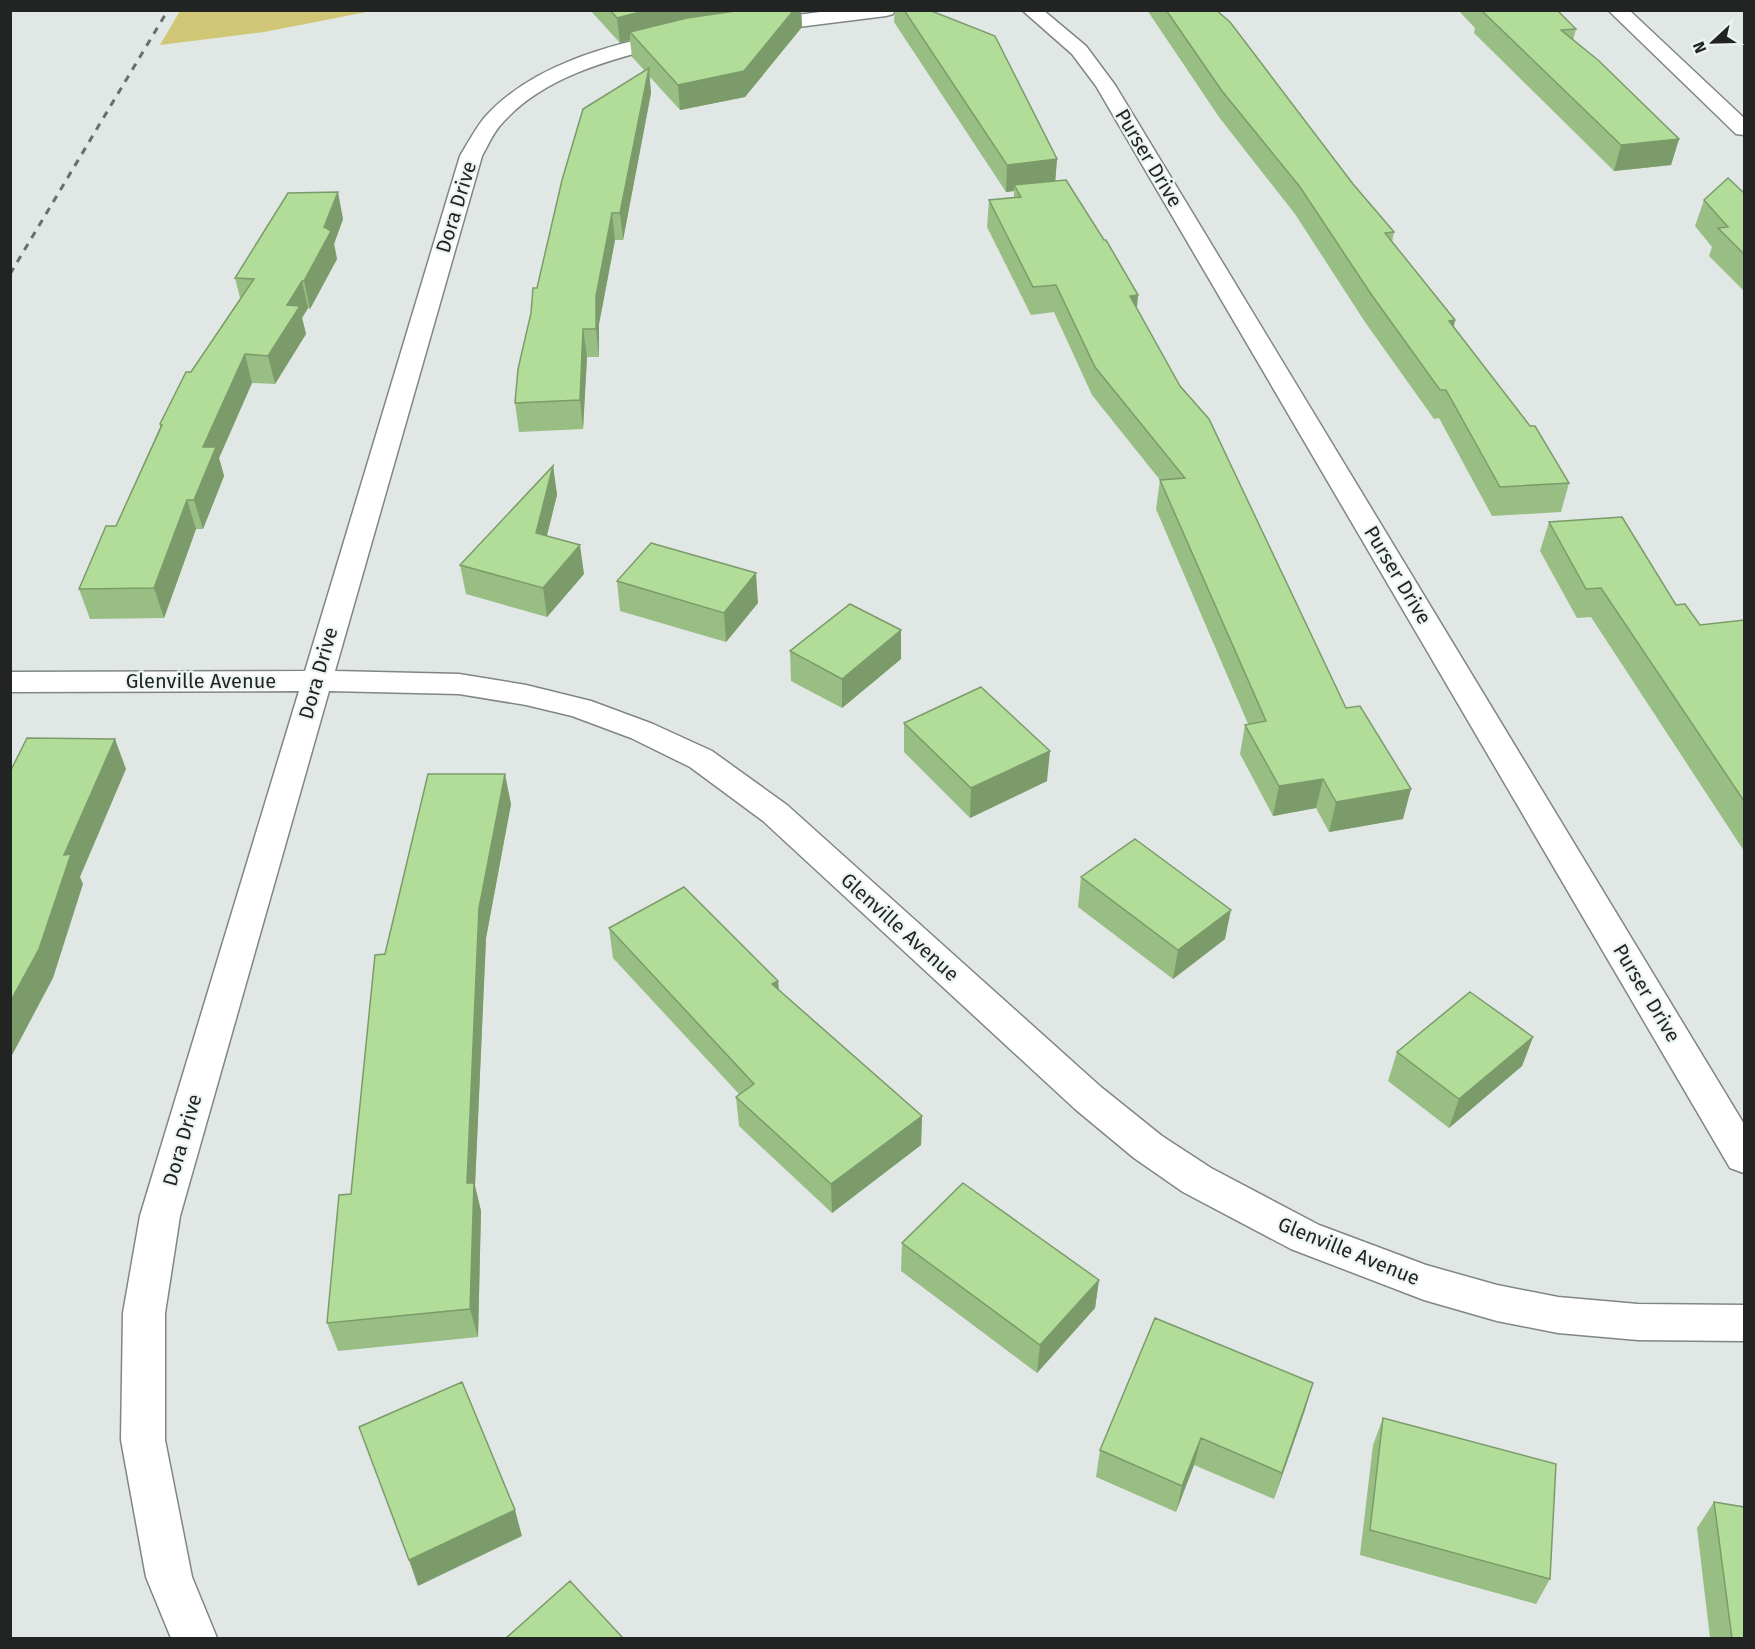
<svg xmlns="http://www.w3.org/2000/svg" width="1755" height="1649" font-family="'Fira Sans',sans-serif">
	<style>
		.green { fill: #d1c676 }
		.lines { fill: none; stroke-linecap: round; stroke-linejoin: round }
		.street-casing { stroke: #808683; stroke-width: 3 }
		.street { fill: #fff; fill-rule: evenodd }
		.rail { stroke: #696d6b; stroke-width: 3; stroke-dasharray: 7 7; stroke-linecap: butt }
		.wall { fill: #98be84 }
		.shaded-wall { fill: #7c9b6b }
		.building { fill: #b1dd99; stroke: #7c9b6b; stroke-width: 1.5 }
		.labels { text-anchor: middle; stroke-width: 4.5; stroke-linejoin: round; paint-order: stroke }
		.street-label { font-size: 20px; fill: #222423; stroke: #edf5f1 }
	</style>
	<rect width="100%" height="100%" fill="#e0e7e4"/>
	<path class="green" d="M180 11V10L372 11 264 32 160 45Z"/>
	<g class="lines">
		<defs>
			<path id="street" d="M836 10H895L893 14 886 16 758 32 751 30 748 26 751 22 758 20Z
				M1022 10H1043L1086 46 1115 85 1744 1124V1173L1730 1168 1096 86 1072 54Z
				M1608 10H1629L1744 118V135L1736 134Z
				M674 32 681 34 684 38 681 42C617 58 542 74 498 128 492 136 487 147 482 156L335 671 459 674 526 685 591 701 653 724 712 751 787 805 1101 1087 1162 1136 1211 1168 1319 1225 1426 1265 1497 1285 1558 1297 1638 1304 1744 1305V1341L1638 1340 1558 1333 1497 1321 1424 1300 1291 1249 1183 1192 1134 1158 1075 1109 763 821 690 767 631 738 572 716 526 705 459 694 329 691 180 1216 165 1313V1440L192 1577 217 1638H171L146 1577 121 1440 123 1313 140 1216 299 691 10 692V672L305 671 460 156C468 143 475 129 485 117 532 65 608 45 674 32Z"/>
		</defs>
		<use href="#street" class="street-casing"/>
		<use href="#street" class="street"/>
		<path class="rail" d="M10 274 168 10"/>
	</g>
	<path class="wall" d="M590 10H807L801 11 802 27 745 97 680 110 649 76 651 93 623 240H615L599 324V357H587L583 429 519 432 515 403 537 288 644 70 632 57 630 40 620 43Z
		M895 10H929L1057 159 1055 181 1138 295 1137 308 1346 708 1403 819 1329 832 1316 808 1273 816 1240 754 1245 725 1248 724 1156 509 1160 480 1092 395 1054 312 1031 315 987 227 989 200 1014 197V191L1006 192 894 22Z
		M1147 10H1216L1353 184 1394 232 1392 242 1455 320 1454 327 1569 483 1561 512 1492 516 1439 418 1434 419 1365 322 1295 214 1219 117Z
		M1458 10H1557L1576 29 1573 40 1679 139 1671 165 1614 171 1474 33 1475 28Z
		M1744 193V291L1709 256 1712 247 1695 226 1704 200Z
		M343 219 334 244 337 259 310 309 308 308 302 318 306 334 275 384 252 383 219 458 224 476 203 529H196L164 618 90 619 79 589 116 526 160 427V424L191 372 240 298 235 278Z
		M553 466 557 495 547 536 584 574 547 617 466 594 460 565Z
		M1549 522 1676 605 1700 625 1744 620V851L1591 617 1577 618 1540 551Z
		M617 581 758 603 726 642 620 611Z
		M790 651 901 659 842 708 791 681Z
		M904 723 1047 781 970 818 904 752Z
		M511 804 486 938 475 1186 481 1211 478 1337 338 1351 327 1323 351 1194 385 954Z
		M1081 877 1225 939 1173 979 1078 907Z
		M609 928 778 981 779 990 922 1116 921 1145 832 1213 739 1126 736 1097 739 1094 613 958Z
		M1533 1037 1522 1066 1449 1128 1388 1081 1397 1052Z
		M902 1243 1099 1280 1095 1308 1037 1373 901 1271Z
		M1305 1410 1274 1499 1194 1465 1176 1512 1096 1477 1100 1450Z
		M1383 1418 1550 1579 1536 1604 1360 1555 1373 1445Z
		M1714 1502 1744 1638H1710L1697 1528Z"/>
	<path class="shaded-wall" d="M648 10H738L739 19 630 32V40L620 43 617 18Z
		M753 10H807L801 11 802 27 745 97 680 110 678 85Z
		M649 68 651 93 623 240 620 213Z
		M1679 139 1671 165 1614 171 1621 145Z
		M1057 159 1055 185H1014V191L1006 192 1007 165Z
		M338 192 343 219 334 244 337 259 310 309 304 281Z
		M612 213 615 240 599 324V357L596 329V296Z
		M302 281 308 308 302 318 306 334 275 384 268 356 287 305Z
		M1138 295 1135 323 1130 296Z
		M1455 320 1449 348V321Z
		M583 329 587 357 583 429 580 400Z
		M245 354 252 383 219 458 224 476 203 529 194 500 203 447Z
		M553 466 557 495 540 562 536 533Z
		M187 500 196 529 164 618 154 588Z
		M580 545 584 574 547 617 543 588Z
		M756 573 758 603 726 642 724 613Z
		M901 630V659L842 708V679Z
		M115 739 126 769 80 877 83 884 53 978 10 1059V1002L64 855Z
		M1050 751 1047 781 970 818 971 788Z
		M505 774 511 804 486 938 475 1186 481 1211 478 1337 470 1309 467 1183 479 908Z
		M1323 779 1316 808 1273 816 1279 786Z
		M1411 789 1403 819 1329 832 1336 802Z
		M1231 910 1225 939 1173 979 1178 950Z
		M778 981 780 1010 772 984Z
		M1533 1037 1522 1066 1449 1128 1459 1099Z
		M922 1116 921 1145 832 1213 831 1184Z
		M1099 1280 1095 1308 1037 1373 1040 1345Z
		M1313 1383 1305 1410 1274 1499 1282 1473Z
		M1201 1438 1194 1465 1176 1512 1182 1486Z
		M515 1510 522 1536 418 1586 409 1560Z"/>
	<path class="building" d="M610 10H648L617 18Z
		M742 10H794L744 71 678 85 630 32 687 18Z
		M904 10H929L995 36 1057 159 1007 165Z
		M1166 10H1216L1230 22 1353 184 1394 232 1385 233 1455 320 1449 321 1530 426H1535L1569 483 1500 487 1446 390H1440L1371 294 1300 187 1222 91Z
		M1481 10H1557L1576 29 1561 30 1598 60 1679 139 1621 145Z
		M649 68 620 213H612L596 296V329H583L580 400 515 403 518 369 531 313 533 288H537L562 180 583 109Z
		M1728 178 1744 193V254L1718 228 1728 227 1704 200Z
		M1066 180 1104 240H1106L1138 295 1130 296 1180 386 1209 419 1346 708 1360 706 1411 789 1336 802 1323 779 1279 786 1245 725 1266 721 1160 480 1185 478 1095 367 1056 285 1033 287 989 200 1021 197 1014 185Z
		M338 192 324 227 331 231 304 281H302L287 305 300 306 268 356 245 354 203 447H216L194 500H187L154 588 79 589 106 526H116L162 425 160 424 186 372H191L254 279 235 278 288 193Z
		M553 466 536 533 580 545 543 588 460 565Z
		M1622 517 1676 605 1685 604 1700 625 1744 620V801L1601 588 1586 589 1549 522Z
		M651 543 756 573 724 613 617 581Z
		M850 604 901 630 842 679 790 651Z
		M981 687 1050 751 971 788 904 723Z
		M27 738 115 739 64 855 71 854 39 949 10 1002V772Z
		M428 774H505L479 908 467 1183H474L470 1309 327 1323 339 1195 351 1194 375 955 385 954Z
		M1135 839 1231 910 1178 950 1081 877Z
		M684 887 778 981 772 984 922 1116 831 1184 736 1097 754 1084 609 928Z
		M1470 992 1533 1037 1459 1099 1397 1052Z
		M963 1183 1099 1280 1040 1345 902 1243Z
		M1155 1318 1313 1383 1282 1473 1201 1438 1182 1486 1100 1450Z
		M462 1382 515 1510 409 1560 359 1427Z
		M1383 1418 1556 1464 1550 1579 1370 1530Z
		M1714 1502 1744 1507V1638H1732Z
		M570 1581 623 1638H506Z"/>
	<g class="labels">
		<g class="street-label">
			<text transform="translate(1149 158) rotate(59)" y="7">Purser Drive</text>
			<text transform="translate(456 207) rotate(-73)" y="7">Dora Drive</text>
			<text transform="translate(1398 575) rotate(59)" y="7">Purser Drive</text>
			<text transform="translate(318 673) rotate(-74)" y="7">Dora Drive</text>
			<text x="201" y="688">Glenville Avenue</text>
			<text transform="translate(900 927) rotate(42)" y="7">Glenville Avenue</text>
			<text transform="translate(1647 993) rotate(59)" y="7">Purser Drive</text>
			<text transform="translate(182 1140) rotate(-74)" y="7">Dora Drive</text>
			<text transform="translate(1349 1251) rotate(22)" y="7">Glenville Avenue</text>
		</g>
	</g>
	<rect width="1755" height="1649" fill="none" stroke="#222423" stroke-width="24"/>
	<g transform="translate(1713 42) rotate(248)" stroke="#edf5f1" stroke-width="4.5" paint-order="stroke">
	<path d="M0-4.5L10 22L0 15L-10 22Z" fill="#222423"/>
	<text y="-9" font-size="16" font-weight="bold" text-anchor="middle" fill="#222423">N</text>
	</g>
</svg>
